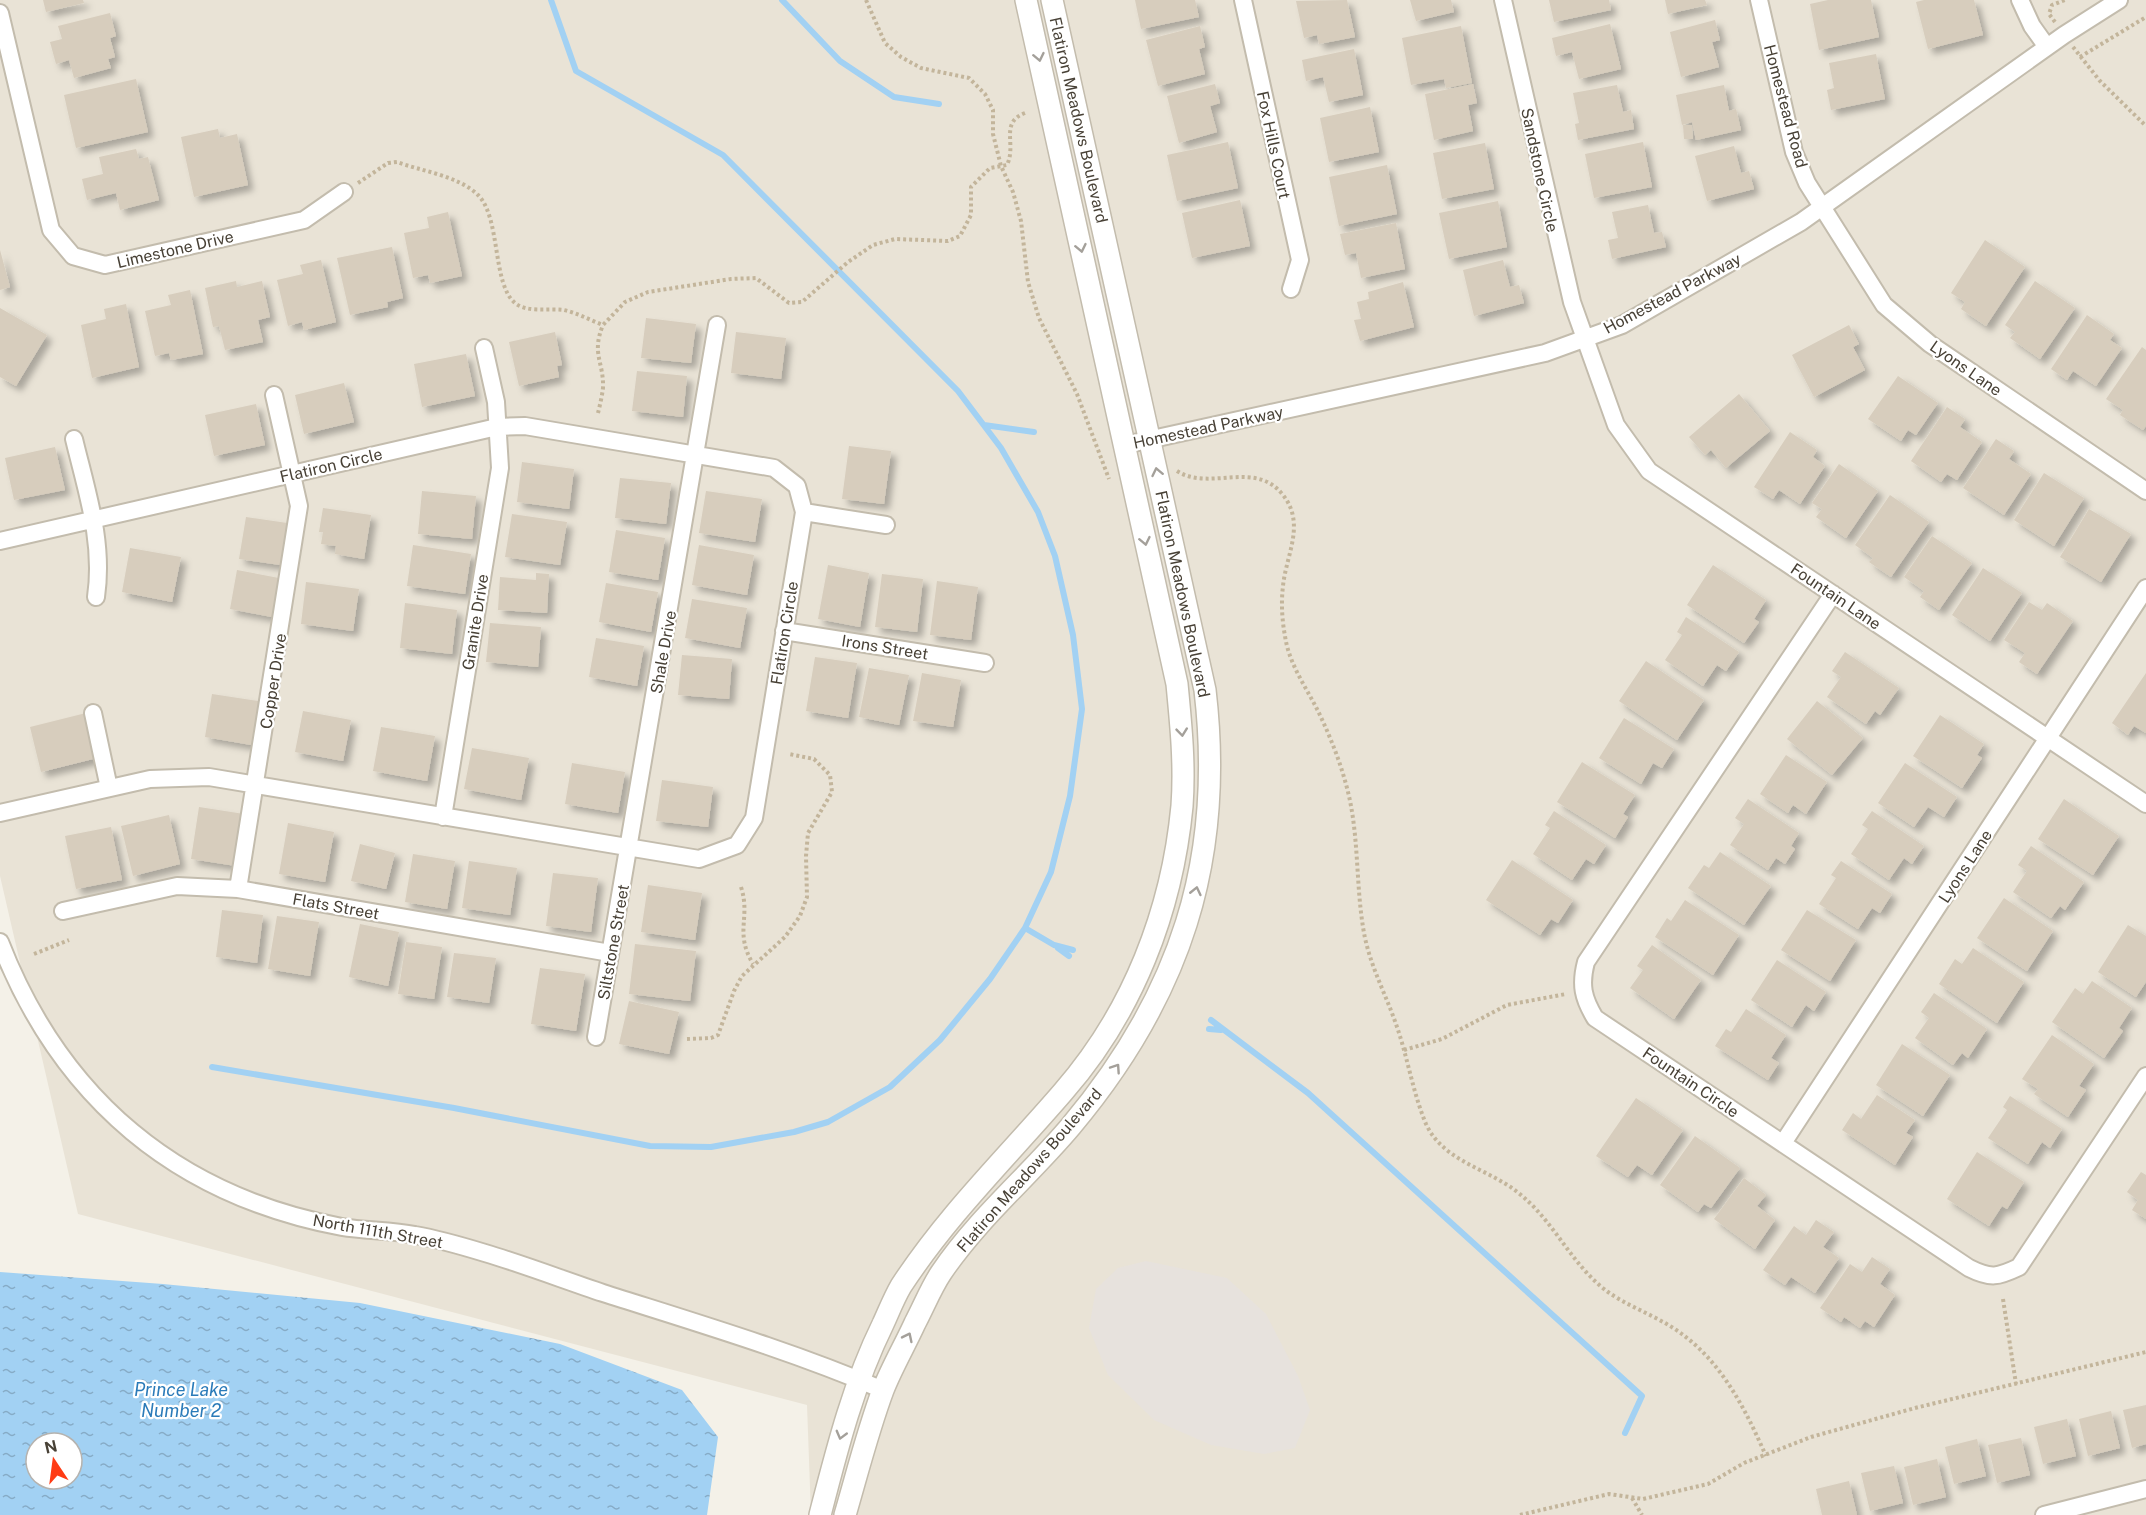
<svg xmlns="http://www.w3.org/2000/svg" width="2146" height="1515" font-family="'Public Sans',sans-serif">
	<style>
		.residential { fill: #e9e3d6 }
		.industrial { fill: #e7e2dd }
		.water { fill: url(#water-ripples); fill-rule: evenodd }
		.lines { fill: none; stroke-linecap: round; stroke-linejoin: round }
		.stream { stroke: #a2d1f3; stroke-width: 6 }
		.building { fill: #d7cdbd; filter: url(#shadow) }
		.minor-casing { stroke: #c3bcad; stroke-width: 20 }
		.tertiary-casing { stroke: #c3bcad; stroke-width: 24 }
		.path { stroke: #c3b59b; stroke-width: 4; stroke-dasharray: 3 3; stroke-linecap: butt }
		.minor { stroke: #fff; stroke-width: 16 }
		.tertiary { stroke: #fff; stroke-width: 21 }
		.oneway { stroke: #a4a09a }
		.labels { text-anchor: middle; stroke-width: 4.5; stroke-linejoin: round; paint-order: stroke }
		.street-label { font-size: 16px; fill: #484136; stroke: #fff }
		.water-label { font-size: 18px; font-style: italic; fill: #2b7bb9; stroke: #fff }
	</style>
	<defs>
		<pattern id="water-ripples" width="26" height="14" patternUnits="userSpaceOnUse" patternTransform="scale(1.5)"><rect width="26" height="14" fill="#a2d1f3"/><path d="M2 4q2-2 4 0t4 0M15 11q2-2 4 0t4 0" fill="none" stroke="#86abc6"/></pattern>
		<filter id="shadow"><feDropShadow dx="5.5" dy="5.5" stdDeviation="3" flood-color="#0004"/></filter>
	</defs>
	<rect width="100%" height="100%" fill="#f4f1e8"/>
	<path class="residential" d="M0 0H2146V1515H811L807 1405 78 1214 0 876Z"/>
	<path class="industrial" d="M1146 1261 1227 1278 1266 1314 1298 1376 1310 1410 1295 1448 1264 1454 1211 1445 1154 1420 1108 1375 1089 1328 1096 1289 1118 1268Z"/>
	<path class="water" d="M0 1272 163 1284 360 1303 560 1344 682 1390 718 1437 707 1515H0ZM36 1443H72V1479H36Z"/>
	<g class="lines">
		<path class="stream" d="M551 0 576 71 723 155 958 391 1001 448 1038 512 1055 556 1073 635 1082 709 1070 796 1051 872 1025 928 1054 945 1073 950
			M782 0 840 61 894 97 939 104
			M984 425 1034 432
			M1058 948 1069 956
			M1211 1020 1308 1093 1642 1396 1625 1433
			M1209 1029 1221 1030
			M212 1067 454 1108 650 1146 711 1147 794 1132 828 1122 890 1087 940 1040 990 979 1025 928"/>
	</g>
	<path class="building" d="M43 0H83L84 3 46 12Z
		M1135 0H1195L1199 17 1141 29Z
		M1347 0 1355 37 1319 44 1317 35 1304 38 1296 1Z
		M1410 0H1451L1454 12 1416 21Z
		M1549 0H1609L1611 10 1554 22Z
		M1665 0H1705L1707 5 1668 14Z
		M1828 0H1871L1879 37 1819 50 1810 4Z
		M1924 0H1974L1983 35 1928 49 1916 2Z
		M110 13 116 36 110 38 115 57 108 59 111 68 74 78 69 60 56 64 50 42 62 39 58 26Z
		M1715 20 1720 40 1712 42 1719 67 1681 77 1670 32Z
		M1610 24 1621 69 1579 79 1572 52 1556 56 1552 38Z
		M1200 26 1205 47 1199 49 1205 74 1158 86 1146 40Z
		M1461 26 1472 83 1446 88 1444 79 1411 85 1402 38Z
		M1354 49 1363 95 1329 102 1323 77 1306 81 1302 60Z
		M1876 54 1885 99 1831 110 1827 90 1834 88 1829 63Z
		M136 79 148 132 76 148 64 95Z
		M1215 84 1220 103 1210 106 1217 132 1179 143 1167 96Z
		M1473 84 1477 103 1468 105 1473 131 1434 140 1425 94Z
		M1617 85 1623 112 1631 110 1634 129 1578 140 1575 124 1579 123 1573 93Z
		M1724 85 1729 111 1736 109 1741 130 1696 140 1692 122 1682 125 1676 95Z
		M1370 107 1379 152 1329 162 1320 118Z
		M1683 125H1692L1693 139H1684Z
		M218 129 220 138 237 134 248 185 194 197 181 137Z
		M1228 142 1238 188 1177 201 1167 155Z
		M1643 142 1652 187 1594 198 1585 154Z
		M1485 143 1494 189 1442 199 1433 153Z
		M1734 146 1741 173 1749 171 1754 189 1707 201 1695 156Z
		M136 149 139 159 148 157 159 200 120 210 116 193 87 200 82 179 103 174 99 157Z
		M1387 165 1397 214 1339 226 1329 177Z
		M1240 200 1250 246 1192 258 1182 213Z
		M1498 201 1507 247 1449 259 1439 213Z
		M1648 205 1654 233 1662 232 1666 247 1612 259 1608 240 1618 238 1612 212Z
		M448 212 462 276 430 283 428 275 413 278 404 233 429 228 427 217Z
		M1396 223 1405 269 1361 278 1356 253 1345 255 1340 234Z
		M1985 240 2025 267 1986 326 1961 309 1965 302 1951 293Z
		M392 247 403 298 387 302 388 307 350 315 337 258Z
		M0 250 10 287 0 290Z
		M321 260 336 322 304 330 302 322 288 326 277 280 303 274 300 265Z
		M1503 260 1510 287 1519 285 1524 303 1474 316 1463 270Z
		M236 281 237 287 262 281 270 317 258 320 263 342 225 350 219 326 213 327 205 288Z
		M2035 281 2075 308 2040 359 2010 338 2015 332 2005 325Z
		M1403 282 1414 327 1360 341 1354 320 1361 319 1357 302 1369 299 1368 292Z
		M190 290 203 354 171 360 169 353 155 356 145 311 171 305 168 295Z
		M126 304 139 367 92 378 81 325 106 319 104 309Z
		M0 308 47 335 16 386 0 377Z
		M2087 315 2114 334 2110 340 2122 348 2096 386 2073 371 2067 380 2051 369Z
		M646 318 696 324 691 363 641 358Z
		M1849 325 1859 344 1853 347 1865 370 1814 397 1792 355Z
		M555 332 562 365 557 366 559 377 519 386 509 342Z
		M736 332 786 338 781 379 731 373Z
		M2142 347 2146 350V426L2143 430 2120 415 2123 410 2106 399Z
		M466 354 475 396 422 407 414 364Z
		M637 371 687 376 683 417 632 411Z
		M1898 376 1938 403 1916 435 1908 430 1901 441 1868 419Z
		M344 383 354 422 304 434 295 395Z
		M1739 394 1770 431 1726 468 1711 450 1705 455 1689 437Z
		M256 404 265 445 214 456 205 415Z
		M1947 407 1965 419 1960 427 1982 442 1957 480 1947 474 1941 482 1911 461Z
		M1790 432 1817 450 1813 457 1825 466 1800 504 1779 490 1773 499 1754 487Z
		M1996 439 2014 451 2009 459 2031 474 2004 515 1963 488Z
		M849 446 891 451 884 504 842 499Z
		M55 447 65 490 14 500 5 458Z
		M522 462 574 469 569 509 517 502Z
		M1839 464 1878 491 1846 538 1816 517 1822 509 1812 503Z
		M2044 473 2084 498 2054 546 2014 520Z
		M620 478 671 483 666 524 615 518Z
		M422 491 476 496 472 539 418 534Z
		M706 491 762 499 755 542 699 533Z
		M1890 495 1929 522 1891 577 1869 562 1873 558 1855 545Z
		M323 508 371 515 364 559 335 554 336 546 321 544 323 532H319Z
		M2089 509 2131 534 2101 582 2060 557Z
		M512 514 567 522 560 565 505 557Z
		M246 517 294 524 287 566 239 559Z
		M616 530 665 538 658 580 609 572Z
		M1932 536 1972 563 1939 610 1920 597 1924 591 1904 577Z
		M413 545 471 554 465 594 407 586Z
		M699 545 754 555 747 595 692 585Z
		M130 548 181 557 172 602 122 592Z
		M828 565 869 573 860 627 818 619Z
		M1713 565 1766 600 1754 619 1759 622 1744 643 1687 605Z
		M1983 568 2022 593 1990 641 1952 615Z
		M237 570 284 579 277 618 230 609Z
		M536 573 549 574 547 613 498 610 500 577 536 580Z
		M882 574 923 579 917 632 875 627Z
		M937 581 978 587 971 640 930 635Z
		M306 582 359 589 353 631 301 624Z
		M606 583 658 592 651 632 599 622Z
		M692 599 747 608 740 648 685 638Z
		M2029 602 2042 610 2047 603 2073 621 2037 674 2019 662 2025 653 2004 640Z
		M405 603 457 610 452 654 400 648Z
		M1686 617 1739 652 1726 671 1717 665 1703 686 1665 660 1682 635 1677 632Z
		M490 623 541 627 538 667 486 662Z
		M596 638 644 646 637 686 589 677Z
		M1845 652 1899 688 1880 715 1875 711 1866 724 1827 697 1841 677 1832 671Z
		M682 655 732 659 729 699 678 695Z
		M815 657 857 663 848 718 806 711Z
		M1646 661 1704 700 1677 740 1619 701Z
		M869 668 909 675 899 725 859 717Z
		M922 673 961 680 953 727 913 721Z
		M2146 673V733L2134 726 2128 735 2112 723Z
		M212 694 265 702 257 746 205 737Z
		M1817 701 1863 738 1832 775 1787 739Z
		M303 711 351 720 343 761 295 752Z
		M86 713 97 758 41 772 30 727Z
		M1940 715 1984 744 1977 755 1982 758 1962 788 1913 756Z
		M1624 718 1674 749 1662 768 1653 763 1641 784 1599 758Z
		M381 727 435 736 427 781 373 771Z
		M472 748 529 758 521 800 464 789Z
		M1786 755 1827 782 1806 814 1793 805 1788 813 1760 794Z
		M1582 762 1635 795 1623 814 1628 817 1615 838 1557 802Z
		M572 763 625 772 618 813 565 804Z
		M1905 763 1957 797 1944 817 1928 807 1914 827 1878 803Z
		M662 780 713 787 708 827 656 821Z
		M1748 799 1799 833 1791 846 1795 849 1785 864 1776 858 1768 870 1730 845 1744 824 1735 818Z
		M2064 799 2119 836 2093 875 2038 839Z
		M199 807 244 814 236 866 191 859Z
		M1554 811 1606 845 1594 864 1586 859 1572 880 1533 854 1550 828 1545 825Z
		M1872 811 1924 846 1912 864 1904 858 1889 880 1851 854 1868 829 1862 825Z
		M169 815 180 864 133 876 121 826Z
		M288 823 334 832 325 882 279 874Z
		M111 827 122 880 76 889 65 836Z
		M360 844 395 853 386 889 351 881Z
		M2031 846 2084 882 2065 910 2060 906 2051 918 2013 892 2027 871 2018 865Z
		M1720 852 1771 886 1744 925 1688 888 1704 865 1709 868Z
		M413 854 455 861 447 909 405 902Z
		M1512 860 1573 900 1558 923 1551 919 1540 935 1486 900Z
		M469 861 517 868 510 915 462 908Z
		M1841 861 1892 894 1880 913 1872 908 1858 929 1819 904 1836 878 1831 875Z
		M553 873 598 878 591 932 546 926Z
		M648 885 702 893 695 940 641 932Z
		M2004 898 2053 931 2027 971 1977 938Z
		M1685 900 1739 935 1713 975 1655 937 1667 918 1671 921Z
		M222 910 263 915 257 963 216 957Z
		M1807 910 1856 940 1830 981 1781 950Z
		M277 916 319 922 310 976 268 969Z
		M360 924 399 932 388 986 349 977Z
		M2128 925 2146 936V982L2136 997 2098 972Z
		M406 942 442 947 434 999 398 994Z
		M635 944 696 951 690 1001 629 994Z
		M1652 945 1701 980 1674 1019 1630 988 1643 970 1637 966Z
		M1973 948 2024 982 1997 1023 1939 984 1955 959 1962 964Z
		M454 953 496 958 489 1003 447 997Z
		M1777 960 1826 992 1814 1011 1806 1005 1792 1027 1751 1000Z
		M540 968 585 974 576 1031 531 1024Z
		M2092 981 2132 1008 2119 1028 2123 1031 2104 1058 2052 1022 2075 988 2083 994Z
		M1934 993 1987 1029 1968 1058 1962 1053 1953 1065 1915 1038 1929 1018 1921 1012Z
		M629 1001 679 1012 669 1054 619 1044Z
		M1746 1009 1786 1035 1771 1058 1779 1063 1768 1080 1715 1046 1726 1029 1731 1032Z
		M2052 1035 2094 1064 2079 1086 2086 1090 2068 1117 2034 1094 2038 1089 2022 1079Z
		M1902 1044 1950 1075 1923 1116 1876 1085Z
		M1877 1095 1915 1120 1906 1133 1913 1137 1895 1165 1842 1130 1853 1113 1861 1119Z
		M2010 1096 2062 1129 2050 1148 2042 1142 2028 1164 1988 1138 2007 1110 2003 1107Z
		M1636 1098 1683 1130 1652 1175 1637 1165 1628 1177 1596 1156Z
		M1695 1136 1740 1168 1711 1208 1704 1204 1698 1212 1660 1185Z
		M1977 1152 2024 1182 2007 1209 2002 1206 1989 1226 1947 1199Z
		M2141 1172 2146 1175V1219L2132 1210 2138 1200 2127 1192Z
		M1744 1178 1766 1195 1757 1206 1775 1220 1755 1249 1714 1219Z
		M1816 1220 1834 1232 1823 1247 1839 1258 1815 1293 1791 1277 1785 1285 1763 1270 1794 1226 1806 1235Z
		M1872 1257 1890 1269 1880 1284 1895 1295 1874 1327 1865 1321 1860 1328 1844 1317 1841 1322 1820 1308 1850 1264 1862 1272Z
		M2146 1405V1444L2132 1448 2123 1410Z
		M2111 1411 2120 1448 2088 1456 2079 1419Z
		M2067 1419 2076 1456 2043 1464 2034 1427Z
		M2021 1438 2030 1475 1997 1483 1988 1445Z
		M1977 1439 1986 1476 1954 1484 1945 1447Z
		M1937 1459 1946 1497 1913 1505 1904 1467Z
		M1894 1466 1903 1503 1870 1511 1861 1473Z
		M1849 1481 1857 1515H1822L1816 1489Z"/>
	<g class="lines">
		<defs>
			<path id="minor" d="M1243 0 1300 260 1291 289
				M1503 0 1572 302 1616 425 1649 471 2146 804
				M1759 0 1794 152 1807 183 1884 305 1930 344 2146 491
				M2020 0 2032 26 2047 47
				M0 13 51 230 73 256 105 265 304 220 344 192
				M74 439C87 493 104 542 96 597
				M1125 445 1545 353 1622 325 1801 222 2064 35 2119 0
				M804 512 886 525
				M0 541 497 427 525 426 774 468 797 486 804 512 754 818 737 845 699 859 209 777 150 779 0 813
				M1833 594 1586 962C1580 985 1583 998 1595 1018L1969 1268C1991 1279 1998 1277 2019 1267L2146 1076
				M784 631 985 663
				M93 713 109 788
				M443 817 500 468 496 402 484 348
				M238 889 299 506 274 395
				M63 911 177 886 238 889 610 953
				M0 942C61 1099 177 1196 342 1227 366 1231 391 1230 415 1235 438 1239 462 1246 485 1253 525 1265 564 1280 603 1293 697 1323 792 1351 883 1390
				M596 1037 717 325
				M1783 1143 2146 588
				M2044 1515 2146 1489"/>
			<path id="tertiary" d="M820 1515C837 1449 853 1385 883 1324 889 1311 894 1298 901 1286 948 1214 1008 1156 1063 1092 1133 1012 1172 911 1182 806 1185 765 1181 725 1177 684L1026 0
				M845 1515C857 1474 868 1430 883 1390 892 1367 905 1345 915 1323 924 1306 931 1288 941 1273 978 1218 1029 1176 1071 1126 1180 996 1225 860 1205 690L1052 0"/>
		</defs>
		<use href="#minor" class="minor-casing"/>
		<use href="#tertiary" class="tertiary-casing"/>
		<path class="path" d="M866 0 885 43 901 57 921 68 969 78 985 94 993 110V134L1001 166 1013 192 1021 221 1028 282 1039 318 1077 394 1109 479
			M2055 22 2049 14 2052 5 2065 0
			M2073 47 2100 81 2146 126
			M2080 57 2146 17
			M358 183 388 163 397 162C421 171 459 176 478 195 501 218 492 284 515 303 527 313 548 308 564 310 577 313 590 320 603 325L625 302 648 292 731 279 756 278 789 303 802 302 848 262 873 245 895 239 948 241 960 236 971 215V187L990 168 1007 165C1017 144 999 123 1025 113
			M598 413C600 405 602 396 603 388 604 362 591 354 603 325
			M1177 471C1210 492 1255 459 1283 495 1306 524 1286 555 1283 586 1281 603 1282 620 1285 636 1289 664 1306 687 1318 711 1330 736 1340 761 1347 788 1360 837 1355 889 1365 938 1372 970 1387 997 1397 1027 1408 1059 1413 1093 1426 1124 1443 1161 1486 1168 1516 1191 1553 1219 1569 1261 1604 1289 1623 1304 1649 1313 1670 1326 1719 1356 1744 1406 1766 1456
			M741 887C751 918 734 932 753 964
			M34 954 69 940
			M687 1039 711 1038 718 1035 734 991 742 976 785 937 800 916 807 897 806 856 808 833 832 792 830 775 814 759 789 754
			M1404 1050 1442 1039 1507 1005 1566 994
			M2003 1299 2016 1384
			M1632 1498 1642 1515
			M1520 1515 1609 1494 1643 1499 1708 1484 1744 1463 1811 1437 1915 1408 2146 1352"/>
		<use href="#minor" class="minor"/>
		<use href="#tertiary" class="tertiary"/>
	</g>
	<defs><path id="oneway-chevron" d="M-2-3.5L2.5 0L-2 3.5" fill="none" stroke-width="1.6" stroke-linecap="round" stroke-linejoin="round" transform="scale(1.5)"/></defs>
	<g class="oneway">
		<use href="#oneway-chevron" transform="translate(1039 57) rotate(78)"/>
		<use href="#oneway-chevron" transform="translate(1081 248) rotate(78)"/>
		<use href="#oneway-chevron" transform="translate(1157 472) rotate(-102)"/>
		<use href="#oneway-chevron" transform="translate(1145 541) rotate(78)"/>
		<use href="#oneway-chevron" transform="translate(1182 732) rotate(84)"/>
		<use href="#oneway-chevron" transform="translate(1196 891) rotate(-77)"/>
		<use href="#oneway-chevron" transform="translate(1116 1068) rotate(-56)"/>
		<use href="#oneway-chevron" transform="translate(908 1337) rotate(-64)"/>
		<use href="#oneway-chevron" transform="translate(841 1435) rotate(105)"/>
	</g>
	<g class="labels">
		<g class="street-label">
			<text transform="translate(1786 106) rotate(75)" y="6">Homestead Road</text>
			<text transform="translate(1079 120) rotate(77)" y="6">Flatiron Meadows Boulevard</text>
			<text transform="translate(1274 145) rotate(78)" y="6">Fox Hills Court</text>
			<text transform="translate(1540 170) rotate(78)" y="6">Sandstone Circle</text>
			<text transform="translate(175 249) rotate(-13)" y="6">Limestone Drive</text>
			<text transform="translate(1672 293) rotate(-28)" y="6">Homestead Parkway</text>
			<text transform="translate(1966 368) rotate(35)" y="6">Lyons Lane</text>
			<text transform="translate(1208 427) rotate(-12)" y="6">Homestead Parkway</text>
			<text transform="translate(331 465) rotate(-13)" y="6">Flatiron Circle</text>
			<text transform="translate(1183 594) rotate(78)" y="6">Flatiron Meadows Boulevard</text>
			<text transform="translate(1836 596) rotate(34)" y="6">Fountain Lane</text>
			<text transform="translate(475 622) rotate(-81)" y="6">Granite Drive</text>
			<text transform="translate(784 633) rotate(-81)" y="6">Flatiron Circle</text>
			<text transform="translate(885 647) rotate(9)" y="6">Irons Street</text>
			<text transform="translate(663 652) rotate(-80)" y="6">Shale Drive</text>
			<text transform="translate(273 681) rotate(-81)" y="6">Copper Drive</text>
			<text transform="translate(1965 866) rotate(-57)" y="6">Lyons Lane</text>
			<text transform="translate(336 906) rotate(10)" y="6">Flats Street</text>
			<text transform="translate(613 942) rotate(-80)" y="6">Siltstone Street</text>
			<text transform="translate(1691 1082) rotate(34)" y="6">Fountain Circle</text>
			<text transform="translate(1029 1170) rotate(-49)" y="6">Flatiron Meadows Boulevard</text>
			<text transform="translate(378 1231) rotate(10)" y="6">North 111th Street</text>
		</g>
		<g class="water-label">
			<text x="181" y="1396">Prince Lake<tspan x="181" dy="21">Number 2</tspan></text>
		</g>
	</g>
	<g transform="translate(54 1461) rotate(347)"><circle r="28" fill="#ffffff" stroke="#b6b3af" stroke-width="1.5"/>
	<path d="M0-4.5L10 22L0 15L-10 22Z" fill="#ff3b14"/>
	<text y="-9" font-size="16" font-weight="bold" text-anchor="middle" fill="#484136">N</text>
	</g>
</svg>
